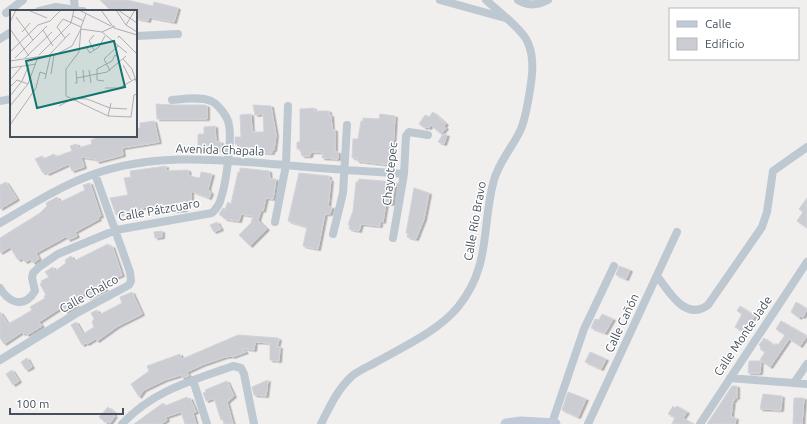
<svg xmlns="http://www.w3.org/2000/svg" width="807" height="424" font-family="Ubuntu,sans-serif">
	<style>
		.building { fill: #cbcdd3; stroke: #d2d4da; filter: url(#shadow) }
		.lines { fill: none; stroke-linecap: round; stroke-linejoin: round }
		.minor { stroke: #bec8d1; stroke-width: 8 }
		.secondary { stroke: #c0cad8; stroke-width: 11 }
		.labels { text-anchor: middle; stroke-width: 3; stroke-linejoin: round; paint-order: stroke }
		.street-label { font-size: 12px; fill: #46505c; stroke: #fff }
		.inset-road { fill: none; stroke: #adafb4; stroke-width: 1 }
		.view { fill: #0f766e; fill-opacity: 0.15; stroke: #0f766e; stroke-width: 2 }
		.inset-edge { fill: none; stroke: #46505c; stroke-width: 2 }
	</style>
	<defs>
		<filter id="shadow"><feDropShadow dx="2.5" dy="1.5" stdDeviation="0" flood-color="#0004"/></filter>
	</defs>
	<rect width="100%" height="100%" fill="#f1eeee"/>
	<path class="building" d="M100 0H127L153 6 154 2 178 8 174 22 149 17 148 21 136 18V11H111Z
		M156 104 173 105H205L207 106V119H157Z
		M253 105 271 106 276 135 274 150H272V153L240 151V144H235V137H241L240 115 251 114 252 132H264L263 114 255 115Z
		M314 108V111H329V115H331L332 129 335 130V152H338V159L322 158 323 152H311L310 156H302L300 149H297V142H300V109Z
		M433 112 446 124 444 126 446 128 441 134 431 125 429 128 426 127 425 128 419 124 425 115 429 117Z
		M380 114 395 116 392 165 357 161V158H352L353 139H358L361 121H363V118L379 119Z
		M154 121 159 142 122 148 123 155 97 162 96 159 81 157 84 167 72 171 69 164 47 174 46 172 43 173 35 159 42 156 43 159 54 154 55 157 72 151 70 146 77 144 78 148 92 144 91 140 97 138V136H136V129L140 128V123Z
		M215 126 216 142H221V150L198 148V134H204V127Z
		M443 134 447 135 444 144 438 142Z
		M166 166V171L188 170 189 176 200 178 201 172 212 174 208 189 211 193 209 198 191 191V203L185 204V210L164 211V204L136 209 116 215 110 198 128 195 124 178 131 177 130 171Z
		M240 168 269 171 270 179H276L273 199 266 198 263 211 261 210 258 220 267 229 250 246 239 235 251 223 253 216 241 214 239 221 225 219 219 214 223 208 225 209 228 202 231 204 238 172H240Z
		M299 173 329 176V179L331 180 328 207H332L330 214H325L318 249 303 246 307 227 288 221Z
		M359 179 395 182 392 204 386 203 383 222 380 221V226L361 224 359 231 349 229 350 225H348L353 211 356 182H358Z
		M6 182 17 199 0 209V185Z
		M90 183 101 216 98 217 99 219 75 232 77 236 68 240 67 236 36 253 39 259 33 263 31 259 25 262 22 258 18 260 10 247 0 253V238L40 213 47 206 46 203 57 197 60 202 75 195 85 190 83 185Z
		M414 188 429 193 424 219 416 239 407 237 408 234 406 233Z
		M807 198V228L797 221 803 212 799 209Z
		M217 222 221 229 214 232 210 225Z
		M162 231V237L155 238 154 232Z
		M108 244 109 247 112 246 122 275 103 283 106 289 88 298 85 293 74 300 77 305 65 312 62 307 45 318 39 322 42 326 27 335 25 333 23 334 22 332 4 344 0 338V312L8 324 22 316 32 310 30 307 45 298 44 296 46 295 40 284 42 283 41 281 49 277 45 272 53 267 55 271 66 263 65 260 71 256 74 261Z
		M619 266 630 270 626 279 616 275Z
		M132 292 142 314 118 326 97 341 95 339 87 344 86 343 82 345 71 325 76 322 83 334 94 327 92 322 94 319 91 313 97 310 99 315 122 303 120 297Z
		M796 302 807 309 803 317 800 316 799 318 791 312Z
		M740 306 755 316 743 332 735 327 742 314 737 311Z
		M602 314 613 319 605 333 591 328 595 319 599 320Z
		M781 321 807 336 800 346 789 339 770 367 760 360 765 352 760 349 761 347 759 345 764 338 775 346 776 343 778 345 785 335 776 329Z
		M238 335 278 338 279 340 277 347H280L279 361 270 360V343L255 342 254 350 241 348 246 352 232 357V356L225 357 202 365 187 372 189 376 182 378 181 375 165 380 144 390 139 397 131 384 149 371 147 366 180 354 182 359Z
		M590 352 606 359 601 369 585 362Z
		M27 358 32 367 26 370 21 362Z
		M749 361H761L760 373H748Z
		M12 370 19 381 13 385 6 374Z
		M268 380 266 396 254 395 252 387Z
		M227 381 234 396 227 402 233 424H224L223 419 221 420 214 398 206 401 203 393 206 392 205 390Z
		M732 386H737V398L734 397 735 400H733L731 417 736 418 735 424H707Z
		M568 392 586 399 578 417 562 410Z
		M763 394 782 396 781 410 760 409Z
		M187 397 188 399 190 398 196 412 193 413 196 424H185L181 412 166 417 167 420 161 424H134L163 403 165 406Z
		M794 398H804L802 424H793Z
		M673 406 675 408 677 406 687 412 683 418 693 424H672L675 417 668 414Z
		M108 407 115 413 113 415 115 416 110 423 108 422 106 423 99 417Z"/>
	<g class="lines">
		<path class="minor" d="M74 0 75 9
			M440 0 505 18
			M518 0C528 7 538 5 548 0
			M39 11 56 7 83 11
			M6 13 23 0
			M136 36 178 34
			M0 39 11 32
			M0 101 11 99
			M275 222 286 165 288 106
			M0 223C31 205 60 186 94 174 156 152 222 160 286 165 325 169 364 171 404 174
			M333 234 343 193 347 125
			M393 238 404 174 406 136 409 132 428 135
			M657 276C669 291 685 322 708 305L762 227 767 212 773 171 807 147
			M0 288C9 303 24 309 35 291L32 278 33 273 39 267 58 254 116 230 212 213C216 209 220 204 221 198 226 184 232 139 229 125 228 117 219 105 211 101 200 96 183 99 172 100
			M0 360 77 313 129 285 131 281 130 272 95 174
			M730 378 807 384
			M193 380 207 424
			M794 383 807 364
			M552 423 584 329 614 266
			M122 424C154 390 191 381 233 366L241 368 244 374 254 424
			M321 424C330 406 337 390 352 376 359 370 370 366 378 361 405 346 438 331 458 307 492 265 481 226 494 180 499 161 513 147 521 129 526 117 534 74 532 61 532 55 530 48 528 43 524 31 496 9 486 0
			M588 424 677 232
			M700 424 807 262"/>
		<path class="secondary" d="M506 424 521 422 555 424"/>
	</g>
	<g class="labels">
		<g class="street-label">
			<text transform="translate(220 150) rotate(2)" y="4">Avenida Chapala</text>
			<text transform="translate(390 174) rotate(-84)" y="4">Chayotepec</text>
			<text transform="translate(159 210) rotate(-10)" y="4">Calle Pátzcuaro</text>
			<text transform="translate(475 221) rotate(-80)" y="4">Calle Río Bravo</text>
			<text transform="translate(89 294) rotate(-29)" y="4">Calle Chalco</text>
			<text transform="translate(622 323) rotate(-65)" y="4">Calle Cañón</text>
			<text transform="translate(743 336) rotate(-56)" y="4">Calle Monte Jade</text>
		</g>
	</g>
	<g transform="translate(10 10)">
		<rect width="127" height="127" fill="#f1eeee"/>
		<path class="inset-road" d="M18 0 37 8M69 0 101 16M91 0 104 18 127 25M106 0 116 15 127 22M108 0 127 13M63 6 74 11M6 7 23 30M0 12 6 0M116 15 125 0M71 17 69 42 56 59V86L98 106 121 107 124 85 127 84M71 17 76 4M0 19 19 46M33 20 43 36M12 22 20 13M92 22 117 43M84 25 79 31 84 40M55 28 47 17 53 9 71 17M108 28 109 26 127 44M76 37 80 43 89 37 95 26M0 42 28 15 40 11 51 0M29 45 61 13 64 0M5 48 37 16M15 48 42 22M113 49 122 59 127 74M0 51 47 44 62 36 71 19 92 22 105 16M113 55 121 70M0 58 26 54M73 60 74 72M79 60 81 73M100 61 94 49 109 35M41 64 44 45M67 68 97 62 116 46M35 69 41 43 60 23M0 70 12 56M94 71 87 70V59L102 51 105 45 109 47M65 73H67L66 61M0 77 7 70 18 74M95 78H109L125 69M0 86 12 71 19 55M62 88 77 89 100 98 117 99M0 96 18 74 28 47M49 96 62 89M98 106 101 93M0 115 26 78 30 62 36 64"/>
		<path class="view" d="M104 31 115 77 27 98 16 51Z"/>
		<rect width="127" height="127" class="inset-edge"/>
	</g>
	<rect x="669" y="8" width="130" height="52" fill="#ffffff" stroke="#b5b9be"/>
	<rect x="677" y="21" width="20" height="6" fill="#c0cad8" stroke="#b5b9be"/>
	<text x="705" y="28" font-size="12" fill="#46505c">Calle</text>
	<rect x="677" y="38" width="20" height="12" fill="#cbcdd3" stroke="#b5b9be"/>
	<text x="705" y="48" font-size="12" fill="#46505c">Edificio</text>
	<path d="M10 408v6h113v-6" fill="none" stroke="#46505c" stroke-width="2"/>
	<text x="16" y="408" font-size="12" fill="#46505c" stroke="#ffffff" stroke-width="3" paint-order="stroke">100 m</text>
</svg>
